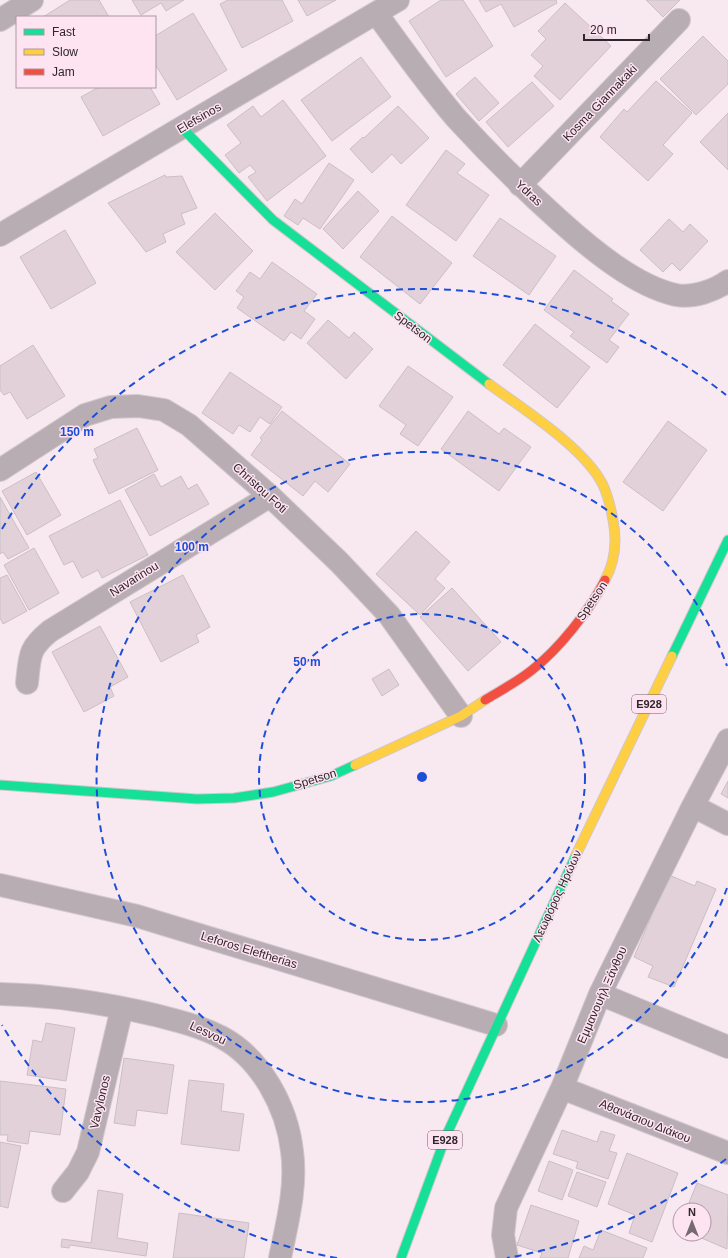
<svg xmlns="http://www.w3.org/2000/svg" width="728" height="1258" font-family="Arial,sans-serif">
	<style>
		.building { fill: #e3d1da; stroke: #cabfc4 }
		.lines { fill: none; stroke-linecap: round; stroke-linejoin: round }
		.street-casing { stroke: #d2c7cc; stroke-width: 24 }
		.fast-casing { stroke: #d2c7cc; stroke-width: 11 }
		.slow-casing { stroke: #d2c7cc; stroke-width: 11 }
		.jam-casing { stroke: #d2c7cc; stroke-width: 11 }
		.street { stroke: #b8adb3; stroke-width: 22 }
		.fast { stroke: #16e098; stroke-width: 9 }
		.slow { stroke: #ffcf43; stroke-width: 9 }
		.jam { stroke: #f24e42; stroke-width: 9 }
		.ring { fill: none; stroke: #1d4ed8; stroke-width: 2; stroke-dasharray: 7 5 }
		.labels { text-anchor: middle; stroke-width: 3; stroke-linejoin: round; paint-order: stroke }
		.shield { fill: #fee3f0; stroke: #6d5e65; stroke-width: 1 }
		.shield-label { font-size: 11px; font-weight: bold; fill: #2f252a }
		.street-label { font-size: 12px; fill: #2f252a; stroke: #fee3f0 }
		.centre { fill: #1d4ed8; stroke: #fee3f0; stroke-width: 2 }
		.ring-label { font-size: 12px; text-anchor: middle; font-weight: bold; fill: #1d4ed8; stroke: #fee3f0; stroke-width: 3; stroke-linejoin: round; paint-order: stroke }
	</style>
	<rect width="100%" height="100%" fill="#f8e9f0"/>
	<path class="building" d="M70 0H99L109 17H43Z
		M132 0H184L166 11 161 3 141 15Z
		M228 0H282L293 21 242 48 220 4Z
		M298 0H336L307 16Z
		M441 0H463L493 46 446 77 409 21Z
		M479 0H556L557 3 514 27 501 4 486 12Z
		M646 0H680L663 17Z
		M565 3 611 46 560 100 534 76 543 66 531 55 546 39 538 31Z
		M193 13 227 70 177 100 155 64V36Z
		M703 36 728 61V84L696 115 660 79Z
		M361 57 391 97 332 141 301 100Z
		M475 77 499 103 479 121 456 94Z
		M656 81 692 113 663 145 673 154 648 181 600 137 624 109 627 112Z
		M532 82 554 106 508 147 486 122Z
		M99 87H150L160 104 103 136 81 97Z
		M283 100 326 156 267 201 248 177 256 172 250 165 239 173 225 155 241 143 227 125 253 106 261 117Z
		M398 106 429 138 401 164 392 154 372 173 350 149 363 137 364 138Z
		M728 113V170L700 142Z
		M446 150 465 164 457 173 489 195 456 241 406 205Z
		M329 163 354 180 320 229 303 218 298 225 284 216 295 199 302 204Z
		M165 175 166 177 182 176 197 208 181 214 185 224 163 234 166 242 146 252 108 203Z
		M358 191 379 211 343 249 323 229Z
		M215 213 253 251 215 290 176 252Z
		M392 216 452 263 420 304 360 257Z
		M500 218 556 256 529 295 473 256Z
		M669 219 683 232 690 224 708 241 680 271 672 263 663 272 640 250Z
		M65 230 96 283 51 309 20 257Z
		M272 262 317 294 304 311 315 319 301 339 291 332 284 341 237 308 244 297 236 291 250 272 260 279Z
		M574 270 613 299 611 301 629 314 609 340 619 347 607 363 570 336 574 332 544 310Z
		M328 320 349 338 354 332 373 349 346 379 307 343Z
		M535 324 590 367 557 408 503 365Z
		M33 345 65 396 27 419 10 392 4 395 0 390V366Z
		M408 366 453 397 418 446 400 434 406 425 379 406Z
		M230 372 282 407 270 424 260 417 250 432 239 425 233 434 202 413Z
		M282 411 350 464 328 492 315 481 303 496 251 455 262 440 260 438Z
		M468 411 499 434 504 428 531 447 499 491 441 449Z
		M668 421 707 450 663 511 623 482Z
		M137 428 158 470 109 494 93 460 98 458 94 449Z
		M36 472 61 515 27 535 2 491Z
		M154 474 161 487 181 476 188 489 197 484 209 504 150 536 125 490Z
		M0 497 29 548 8 559 3 552 0 554Z
		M120 500 148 555 102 578 98 570 82 578 73 561 64 565 49 536Z
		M416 531 450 562 435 579 445 588 420 615 376 574Z
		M34 548 59 593 29 610 4 565Z
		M7 575 27 611 3 624 0 618V578Z
		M183 575 210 627 196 635 199 642 161 662 130 602Z
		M452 588 501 642 468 671 420 617Z
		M100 626 128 677 110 687 114 696 84 712 52 652Z
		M389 669 399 685 382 696 372 679Z
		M728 781V798L721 794Z
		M669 875 695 886 697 881 716 889 674 987 648 977 653 966 634 957Z
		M46 1023 75 1028 66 1081 27 1075 33 1040 42 1042Z
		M124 1058 174 1065 167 1114 137 1110 135 1126 114 1123Z
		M189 1080 224 1084 221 1111 244 1114 239 1151 181 1144Z
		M0 1081 66 1089 60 1135 30 1131 28 1144 7 1141 8 1135H0Z
		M562 1130 597 1142 601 1131 615 1135 609 1151 617 1153 608 1179 576 1168 578 1162 553 1154Z
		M0 1142 21 1146 8 1208 0 1206Z
		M627 1153 678 1173 652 1242 629 1233 635 1215 608 1204Z
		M549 1161 573 1170 562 1200 538 1191Z
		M577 1172 606 1182 597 1207 568 1196Z
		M697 1183 728 1195 727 1249 692 1234H704V1210H686Z
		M98 1190 123 1194 117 1238 148 1243 146 1256 70 1245 69 1248 61 1247 62 1239 91 1243Z
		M531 1205 579 1221 568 1258H540L542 1253 517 1245Z
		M179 1213 249 1223 244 1258H173Z
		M601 1230 647 1248 643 1258H579L584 1246 593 1250Z"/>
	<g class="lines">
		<defs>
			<path id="street" d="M377 14C402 49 428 85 456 118 489 154 523 188 560 221 590 248 635 286 676 295 693 298 714 291 728 281
				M0 20 32 0
				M520 185 679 20
				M0 235 398 0
				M0 470 85 415 111 407 138 406 164 410 189 425 270 496 339 562 389 615 461 716
				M27 683C30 656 28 649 50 631L270 496
				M693 806 728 824
				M0 885 137 916 496 1025
				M0 994C53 995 104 1003 155 1015 178 1021 200 1026 221 1037 261 1058 287 1107 292 1151 297 1187 287 1223 280 1258
				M600 994 728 1047
				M562 1088 728 1153
				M63 1191 78 1172 88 1152 122 1008
				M507 1258 503 1235 506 1208 562 1088 600 994 693 806 728 740"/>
			<path id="fast" d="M182 128 273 220 489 384
				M672 656 728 540
				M0 785 197 799 234 798 273 792 331 776 355 765
				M401 1258 446 1136 576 855"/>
			<path id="slow" d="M489 384C523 409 585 448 603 485 608 496 611 509 613 520 617 541 615 562 605 580
				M355 765 461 716 485 700
				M576 855 672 656"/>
			<path id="jam" d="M485 700C500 691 517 682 532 670 559 649 590 610 605 580"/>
		</defs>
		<use href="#street" class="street-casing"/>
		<use href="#fast" class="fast-casing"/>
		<use href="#slow" class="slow-casing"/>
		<use href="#jam" class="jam-casing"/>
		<use href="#street" class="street"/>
		<use href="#fast" class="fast"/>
		<use href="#slow" class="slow"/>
		<use href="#jam" class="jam"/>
	</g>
	<g class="ring">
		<circle cx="422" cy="777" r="163"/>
		<path d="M727 888A325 325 0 1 1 727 666"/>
		<path d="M726 1159A488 488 0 0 1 507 1258M337 1258A488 488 0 0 1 2 1025M2 529A488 488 0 0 1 726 395"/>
	</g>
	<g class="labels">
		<g class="shield">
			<rect x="632" y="695" width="34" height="18" rx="3"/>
			<rect x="428" y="1131" width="34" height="18" rx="3"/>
		</g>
		<g class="shield-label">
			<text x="649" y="708">E928</text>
			<text x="445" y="1144">E928</text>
		</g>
		<g class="street-label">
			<text transform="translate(600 103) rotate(-46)" y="4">Kosma Giannakaki</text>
			<text transform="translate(199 118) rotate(-30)" y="4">Elefsinos</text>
			<text transform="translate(529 193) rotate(43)" y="4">Ydras</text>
			<text transform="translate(413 327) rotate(37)" y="4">Spetson</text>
			<text transform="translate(260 488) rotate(42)" y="4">Christou Foti</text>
			<text transform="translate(134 579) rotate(-32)" y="4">Navarinou</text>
			<text transform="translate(592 601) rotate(-56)" y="4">Spetson</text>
			<text transform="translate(315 779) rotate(-17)" y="4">Spetson</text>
			<text transform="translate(557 896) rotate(-65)" y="4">Λεωφόρος Ηρώων</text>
			<text transform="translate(249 950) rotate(17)" y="4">Leforos Eleftherias</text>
			<text transform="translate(602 995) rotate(-66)" y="4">Εμμανουήλ Ξάνθου</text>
			<text transform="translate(208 1033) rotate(25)" y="4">Lesvou</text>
			<text transform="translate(100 1102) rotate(-77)" y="4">Vavylonos</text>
			<text transform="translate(645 1121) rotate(22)" y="4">Αθανάσιου Διάκου</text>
		</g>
	</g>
	<circle cx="422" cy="777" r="6" class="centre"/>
	<g class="ring-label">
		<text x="77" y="436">150 m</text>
		<text x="192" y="551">100 m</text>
		<text x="307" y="666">50 m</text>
	</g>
	<rect x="16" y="16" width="140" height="72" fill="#fee3f0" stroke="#ab97a1"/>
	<rect x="24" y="29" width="20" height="6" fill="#16e098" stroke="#ab97a1"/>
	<text x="52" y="36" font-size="12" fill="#2f252a">Fast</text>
	<rect x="24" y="49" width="20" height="6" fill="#ffcf43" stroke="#ab97a1"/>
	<text x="52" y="56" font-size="12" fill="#2f252a">Slow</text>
	<rect x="24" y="69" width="20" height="6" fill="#f24e42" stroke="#ab97a1"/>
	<text x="52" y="76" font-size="12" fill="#2f252a">Jam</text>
	<g transform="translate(692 1222)"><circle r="19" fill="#fee3f0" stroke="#ab97a1"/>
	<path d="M0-3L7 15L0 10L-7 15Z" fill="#756a6f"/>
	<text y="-6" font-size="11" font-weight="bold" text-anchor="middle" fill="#2f252a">N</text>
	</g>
	<path d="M584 34v6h65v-6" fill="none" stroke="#2f252a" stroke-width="2"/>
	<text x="590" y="34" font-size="12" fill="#2f252a" stroke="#fee3f0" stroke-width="3" paint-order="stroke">20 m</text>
</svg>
